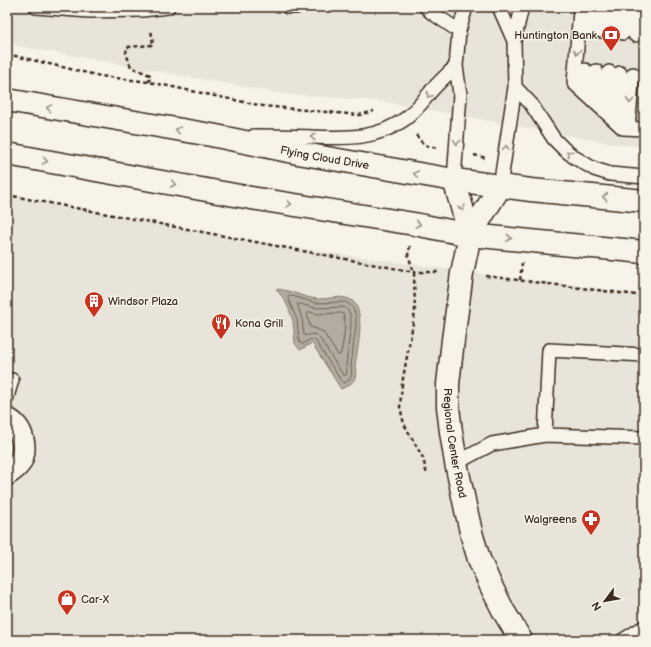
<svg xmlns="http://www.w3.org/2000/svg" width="651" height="647" font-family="'Balsamiq Sans',sans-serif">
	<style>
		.built { fill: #e9e4d9 }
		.water { fill: #b4aca0; stroke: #84786c }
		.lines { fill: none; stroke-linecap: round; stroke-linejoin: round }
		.shore { stroke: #6b5e52; stroke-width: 1 }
		.service-casing { stroke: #3b2a1e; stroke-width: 16 }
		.minor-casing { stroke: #3b2a1e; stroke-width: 25 }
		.tertiary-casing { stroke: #3b2a1e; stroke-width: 25 }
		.primary-casing { stroke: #3b2a1e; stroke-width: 25 }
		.path { stroke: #3b2a1e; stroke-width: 2.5; stroke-dasharray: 4 3; stroke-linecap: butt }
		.service { stroke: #f7f3e8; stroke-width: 13 }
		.minor { stroke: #f7f3e8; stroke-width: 22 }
		.tertiary { stroke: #f7f3e8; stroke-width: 22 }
		.primary { stroke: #f7f3e8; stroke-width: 22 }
		.oneway { stroke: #998e83 }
		.labels { text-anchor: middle; stroke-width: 3; stroke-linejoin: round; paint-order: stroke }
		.poi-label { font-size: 11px; fill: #3b2a1e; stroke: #f7f3e8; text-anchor: start }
		.street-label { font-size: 11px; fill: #3b2a1e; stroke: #f7f3e8 }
	</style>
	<rect width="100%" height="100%" fill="#f7f3e8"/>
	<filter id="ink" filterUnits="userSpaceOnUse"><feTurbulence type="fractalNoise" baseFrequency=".025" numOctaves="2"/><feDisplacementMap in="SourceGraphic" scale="8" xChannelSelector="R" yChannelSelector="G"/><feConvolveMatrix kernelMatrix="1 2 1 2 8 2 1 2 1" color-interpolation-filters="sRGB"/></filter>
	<g filter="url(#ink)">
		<path class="built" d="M7 7H644V147L615 144 380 101 283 94 7 44Z
			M7 196 268 244 540 282 644 294V640H7Z"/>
		<path class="water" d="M276 289C291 290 304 298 318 299 327 299 339 296 346 298 369 302 357 351 355 366 358 379 353 384 341 389L312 343 300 350 295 343 293 321 289 309 284 299Z"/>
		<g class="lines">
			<path class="shore" d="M289 296H292L316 303 345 302C360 308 356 327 354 340 353 349 352 357 351 366 352 374 352 380 344 383L342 382 315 340 311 339 303 344 300 343 299 341 297 320 288 298Z
				M298 304H300L316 308 344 307C350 310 351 317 351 324L346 365 347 372 346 375H343L319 337C312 331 309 337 304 335L302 319 298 306Z
				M310 312 317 314 341 313 343 314C347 322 343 346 340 355H338L323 332 317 329 310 327 307 314 308 313Z"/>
			<defs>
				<path id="service" d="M36 7 89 11 142 10 168 7
					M288 7H296
					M426 7 431 12 459 31
					M499 7 514 41
					M592 7 580 11 574 83 623 128 644 129
					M589 30 591 7
					M601 31 603 7
					M612 32 614 7
					M623 33 625 7
					M635 35 637 7
					M515 87 531 104 554 139 564 149 574 157 594 169 610 174 644 177
					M584 92 585 70
					M594 100 596 71
					M606 111 609 72
					M617 122 620 73
					M628 128 633 74
					M254 136C274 136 293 136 312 137 346 138 376 140 405 119 416 111 424 100 432 90 439 82 448 74 456 66
					M454 180 460 94 456 66 459 31 466 7
					M500 187 515 87 514 41 522 7
					M7 397 12 380
					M545 435 549 350 644 355
					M456 463 492 444 545 435 644 438
					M623 640 644 627"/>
				<path id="minor" d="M7 419C23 427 28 449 19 464 16 468 12 471 7 474"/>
				<g id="tertiary">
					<path d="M454 180 470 235"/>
					<path id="s1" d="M500 187 470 235 462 273 453 340 448 384V407L451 432 456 463 466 510 472 536 479 559 490 584 504 612 521 640"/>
				</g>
				<g id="primary">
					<path id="s2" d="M7 100 211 135 298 153 454 180 531 190 644 201"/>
					<path d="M7 154 251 198 414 224 470 235 644 252"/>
				</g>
			</defs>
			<use href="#service" class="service-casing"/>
			<use href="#minor" class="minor-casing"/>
			<use href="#tertiary" class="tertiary-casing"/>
			<use href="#primary" class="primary-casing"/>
			<path class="path" d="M7 54 100 76 149 82 263 106 359 115 374 111
				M149 82 150 75 131 67 126 53 127 47 153 45 151 29
				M416 135 424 145 437 148
				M474 155 486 158
				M7 195 414 272H439
				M410 246 408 255 414 272 415 312 402 384 400 407 404 424 423 458 427 475
				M486 276 644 296
				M520 280 522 263"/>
			<use href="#service" class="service"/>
			<use href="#minor" class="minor"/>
			<use href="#tertiary" class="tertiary"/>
			<use href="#primary" class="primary"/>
		</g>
		<defs><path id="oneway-chevron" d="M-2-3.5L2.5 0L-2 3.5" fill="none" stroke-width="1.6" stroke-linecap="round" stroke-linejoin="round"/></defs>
		<g class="oneway">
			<use href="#oneway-chevron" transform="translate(577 52) rotate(95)"/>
			<use href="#oneway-chevron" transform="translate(429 95) rotate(128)"/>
			<use href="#oneway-chevron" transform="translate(630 101) rotate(95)"/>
			<use href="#oneway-chevron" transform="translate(49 108) rotate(-170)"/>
			<use href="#oneway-chevron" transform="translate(178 130) rotate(-170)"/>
			<use href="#oneway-chevron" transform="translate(313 137) rotate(-178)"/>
			<use href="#oneway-chevron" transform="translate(457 142) rotate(94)"/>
			<use href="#oneway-chevron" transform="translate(506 148) rotate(-82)"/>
			<use href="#oneway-chevron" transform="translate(569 153) rotate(-142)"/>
			<use href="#oneway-chevron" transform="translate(45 161) rotate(10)"/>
			<use href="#oneway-chevron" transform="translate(416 174) rotate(-170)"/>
			<use href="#oneway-chevron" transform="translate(173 184) rotate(10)"/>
			<use href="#oneway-chevron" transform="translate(605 197) rotate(-175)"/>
			<use href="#oneway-chevron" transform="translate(289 204) rotate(9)"/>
			<use href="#oneway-chevron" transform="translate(462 208) rotate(74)"/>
			<use href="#oneway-chevron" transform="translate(418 224) rotate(11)"/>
			<use href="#oneway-chevron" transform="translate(509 238) rotate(5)"/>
		</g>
	</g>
	<defs>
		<symbol id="bank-pin" viewBox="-11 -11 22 30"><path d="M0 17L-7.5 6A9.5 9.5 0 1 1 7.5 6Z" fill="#c8321e" stroke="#f7f3e8"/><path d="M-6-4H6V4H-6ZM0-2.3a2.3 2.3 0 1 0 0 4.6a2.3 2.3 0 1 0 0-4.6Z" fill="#fff"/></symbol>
		<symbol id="building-pin" viewBox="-11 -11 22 30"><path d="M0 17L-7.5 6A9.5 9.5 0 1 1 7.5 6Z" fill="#c8321e" stroke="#f7f3e8"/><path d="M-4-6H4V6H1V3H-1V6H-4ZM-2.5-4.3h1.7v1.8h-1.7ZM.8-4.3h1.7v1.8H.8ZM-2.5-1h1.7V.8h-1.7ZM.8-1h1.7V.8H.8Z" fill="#fff"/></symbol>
		<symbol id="restaurant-pin" viewBox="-11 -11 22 30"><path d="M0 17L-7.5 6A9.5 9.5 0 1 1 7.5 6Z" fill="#c8321e" stroke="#f7f3e8"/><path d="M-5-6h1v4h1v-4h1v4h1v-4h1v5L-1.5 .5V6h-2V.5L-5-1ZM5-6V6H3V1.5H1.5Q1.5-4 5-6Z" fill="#fff"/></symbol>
		<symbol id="pharmacy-pin" viewBox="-11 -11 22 30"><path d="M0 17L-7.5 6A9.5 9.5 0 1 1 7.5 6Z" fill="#c8321e" stroke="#f7f3e8"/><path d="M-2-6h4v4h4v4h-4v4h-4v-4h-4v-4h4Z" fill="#fff"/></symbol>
		<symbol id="shop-pin" viewBox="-11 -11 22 30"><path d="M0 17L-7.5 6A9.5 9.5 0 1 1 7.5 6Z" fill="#c8321e" stroke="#f7f3e8"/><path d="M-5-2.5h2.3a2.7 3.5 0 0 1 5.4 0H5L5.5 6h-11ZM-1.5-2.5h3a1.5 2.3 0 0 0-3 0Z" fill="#fff"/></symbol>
	</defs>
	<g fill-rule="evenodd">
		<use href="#bank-pin" x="600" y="24" width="22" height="30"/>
		<use href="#building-pin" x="83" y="290" width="22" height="30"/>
		<use href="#restaurant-pin" x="210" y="312" width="22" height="30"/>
		<use href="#pharmacy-pin" x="580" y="508" width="22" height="30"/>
		<use href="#shop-pin" x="56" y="588" width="22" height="30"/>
	</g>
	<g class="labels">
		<g class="poi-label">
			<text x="597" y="39" text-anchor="end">Huntington Bank</text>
			<text x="108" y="305">Windsor Plaza</text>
			<text x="235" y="327">Kona Grill</text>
			<text x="577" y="523" text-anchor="end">Walgreens</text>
			<text x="81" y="603">Car-X</text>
		</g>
		<g class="street-label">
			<text dy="4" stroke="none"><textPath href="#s2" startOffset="323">Flying Cloud Drive</textPath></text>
			<text dy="4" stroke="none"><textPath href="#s1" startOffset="267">Regional Center Road</textPath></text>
		</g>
	</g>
	<rect width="651" height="647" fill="none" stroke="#f7f3e8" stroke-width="24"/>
	<rect x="12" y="12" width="627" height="623" fill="none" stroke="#3b2a1e" stroke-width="1.5" filter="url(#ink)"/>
	<g transform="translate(605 601) rotate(238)" stroke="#f7f3e8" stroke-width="3" paint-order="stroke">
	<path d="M0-3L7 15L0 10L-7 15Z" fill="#3b2a1e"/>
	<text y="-6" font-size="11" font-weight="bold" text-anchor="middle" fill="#3b2a1e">N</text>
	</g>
</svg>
